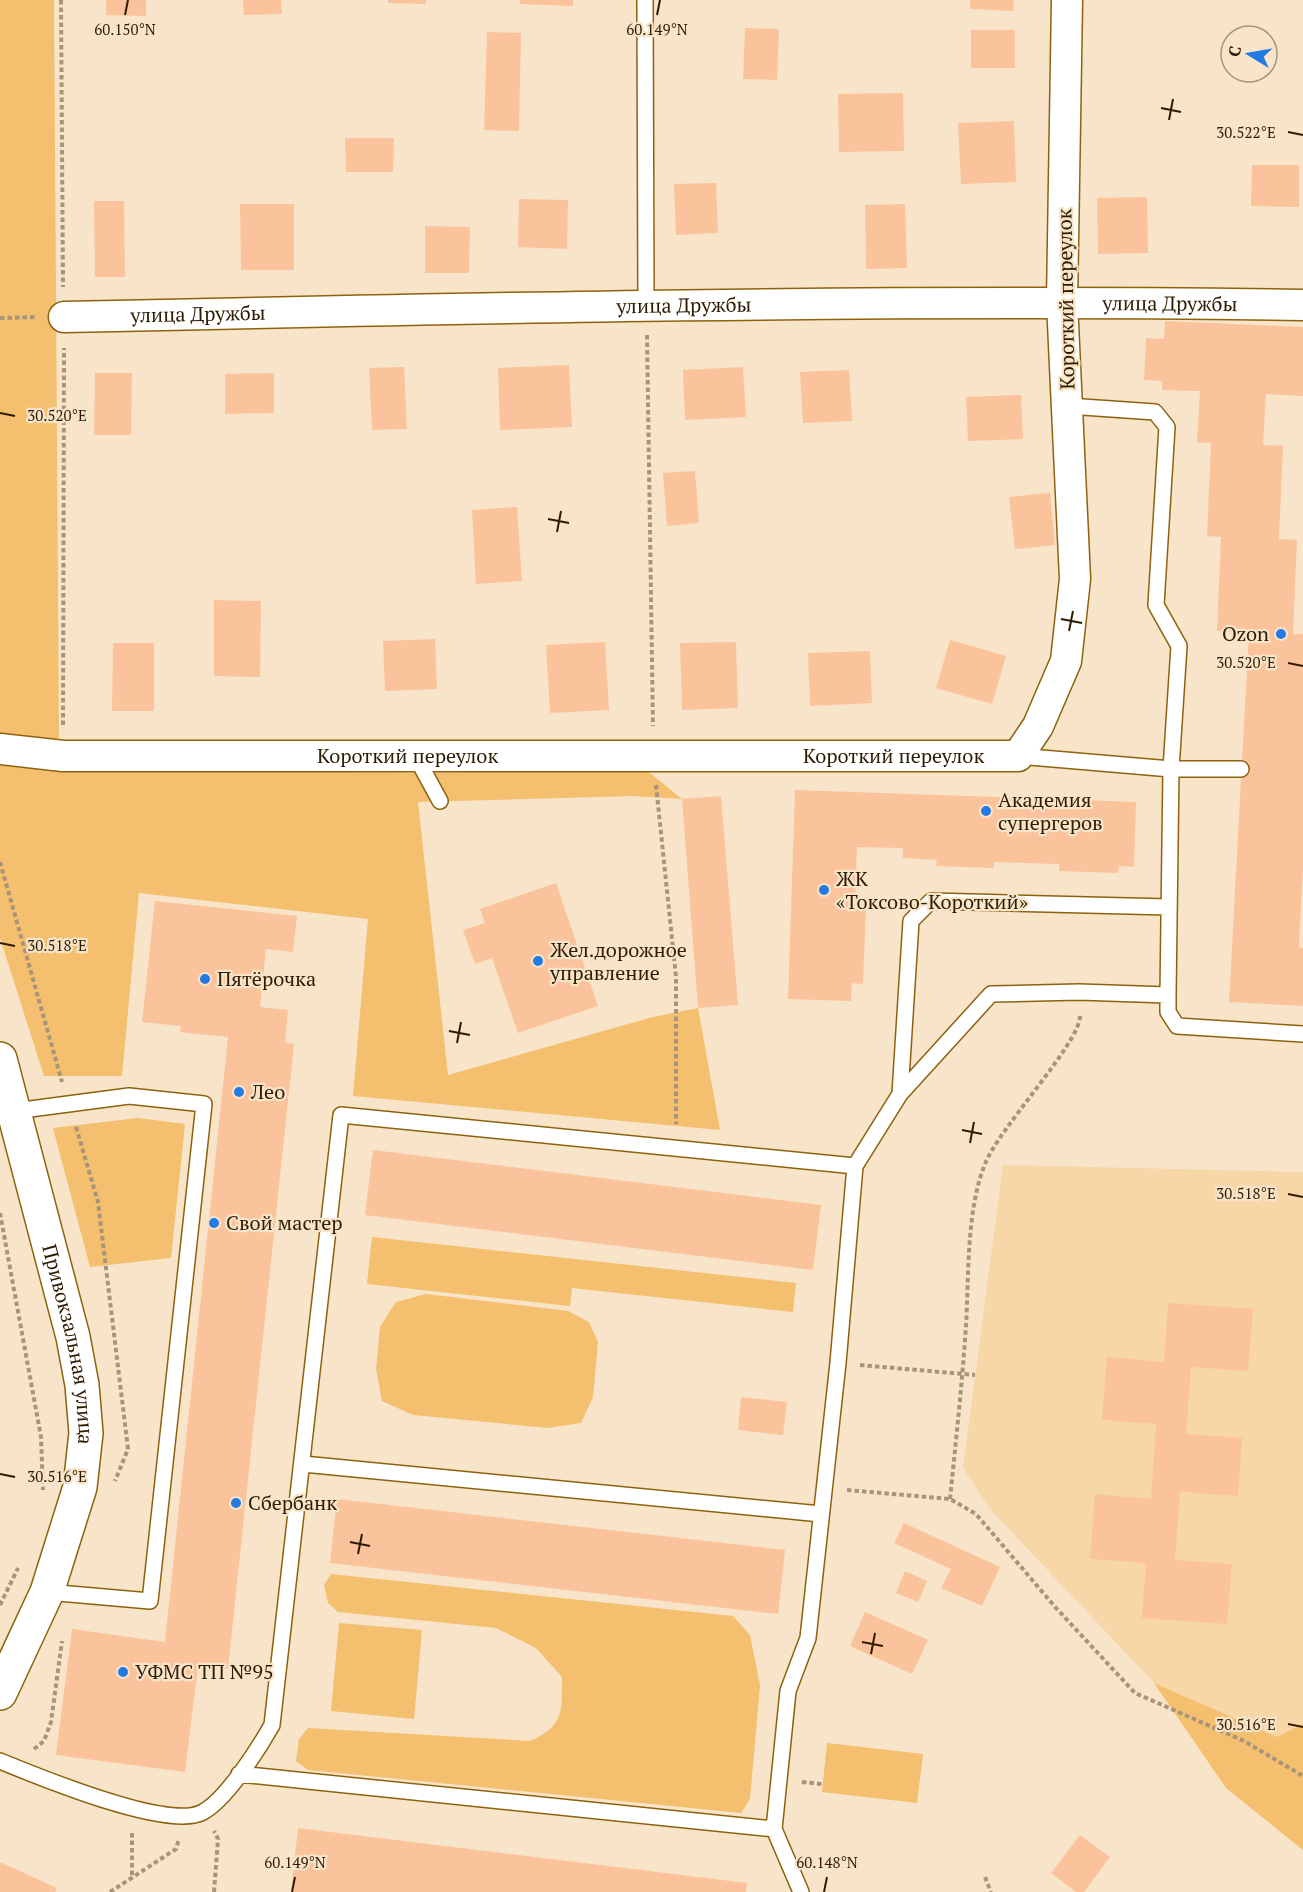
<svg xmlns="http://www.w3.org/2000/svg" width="1303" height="1892" font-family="'PT Serif',serif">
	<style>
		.built { fill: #f7d7a8 }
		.green { fill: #f4bf6e }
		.building { fill: #fbc39c }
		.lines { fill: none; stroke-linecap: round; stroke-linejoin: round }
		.lane-casing { stroke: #8d620d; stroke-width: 18 }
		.street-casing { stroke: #8d620d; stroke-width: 33 }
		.secondary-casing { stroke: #8d620d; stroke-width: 36 }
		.path { stroke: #a89579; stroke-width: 4; stroke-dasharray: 4.5 3; stroke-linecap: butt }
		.lane { stroke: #fff; stroke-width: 15 }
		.street { stroke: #fff; stroke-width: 30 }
		.secondary { stroke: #fff; stroke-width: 33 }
		.ticks { fill: none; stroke: #2e1c00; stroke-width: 2 }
		.poi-dot { fill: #2579e3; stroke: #f8e4c8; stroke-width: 2 }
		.labels { text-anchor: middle; stroke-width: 4.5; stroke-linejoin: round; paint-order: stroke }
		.street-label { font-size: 20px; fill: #2e1c00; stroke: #f8e4c8 }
		.poi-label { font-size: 20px; fill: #2e1c00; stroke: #f8e4c8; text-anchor: start }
		.ticks-label { font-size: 15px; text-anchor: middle; fill: #2e1c00; stroke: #f8e4c8; stroke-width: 4.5; stroke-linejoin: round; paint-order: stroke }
	</style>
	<rect width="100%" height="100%" fill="#f8e4c8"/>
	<path class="built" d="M1003 1165 1303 1172V1724L1277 1738 1154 1683 990 1509 963 1468Z"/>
	<path class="green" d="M0 0H54L59 745 72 768 416 773 645 769 682 799 633 796 418 802 448 1075 653 1017 698 1008 720 1130 353 1096 368 919 139 893 122 1076H44L0 938Z
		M138 1118 185 1124 171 1258 90 1267 53 1128Z
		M372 1237 796 1283 793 1312 572 1288 570 1306 367 1284Z
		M426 1294 568 1311 589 1322 598 1342 593 1397 581 1423 548 1428 413 1415 382 1401 376 1369 380 1327 396 1302Z
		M331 1574 733 1616 750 1635 760 1685 750 1799 741 1813 308 1770 296 1761 299 1739 308 1728 530 1741C564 1726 562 1711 562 1677L536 1648 496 1628 338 1612 328 1603 324 1585Z
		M339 1623 422 1630 414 1719 331 1711Z
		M1154 1683 1277 1737 1303 1724V1850L1226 1788Z
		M827 1743 923 1754 917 1803 822 1792Z"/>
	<path class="building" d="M106 0H146V16L106 15Z
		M243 0H281L282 14 244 15Z
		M388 0H426V4L388 3Z
		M520 0H573V6L520 4Z
		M970 0H1014L1013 11 970 9Z
		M745 28 779 29 777 80 743 79Z
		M971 30H1015V68H971Z
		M487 32 521 33 519 131 484 130Z
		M903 93 904 151 839 152 838 94Z
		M1014 121 1016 182 961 184 958 123Z
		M345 138H394L393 172H346Z
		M1252 165H1299V207L1251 206Z
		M716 183 718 233 676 235 674 184Z
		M1147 197 1148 253 1098 254 1097 198Z
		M519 199 568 200 567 249 518 247Z
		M94 201H124L125 277H95Z
		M240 204H294V270H241Z
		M905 204 907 268 866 269 865 205Z
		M425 226 470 227 469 273H425Z
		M1165 321 1303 327V396L1266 394 1263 445 1283 446 1279 539 1297 540 1293 634H1303V868L1299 947 1303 948V1006L1229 1002 1249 632 1217 631 1221 537 1207 536 1211 443 1197 442 1200 391 1162 390V381L1144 380 1146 338 1164 339Z
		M569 365 572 427 500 430 498 368Z
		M404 367 407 429 372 430 369 368Z
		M743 367 746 417 685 420 683 370Z
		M849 370 852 421 803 423 800 372Z
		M95 373H132L131 435H94Z
		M274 373V413L225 414V374Z
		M1021 395 1023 439 968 441 966 397Z
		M695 471 699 523 667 526 663 473Z
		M1050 493 1055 545 1015 549 1009 497Z
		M517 507 522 581 476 584 472 510Z
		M214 600 261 601 260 677 214 676Z
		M435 639 437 689 385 691 383 641Z
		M950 640 1006 656 992 704 936 688Z
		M605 642 609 710 550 713 546 645Z
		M736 642 738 708 682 710 680 643Z
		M113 643H154V711H112Z
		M870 651 872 703 810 706 808 653Z
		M795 790 1136 802 1134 867 1119 866 1118 873 1059 871V864L994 862V868L936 866 937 860 903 858V848L857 847 855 907H866L863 984 852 983 851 1001 788 999Z
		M721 796 738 1005 698 1008 682 799Z
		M556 883 598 1006 518 1033 492 958 475 964 463 930 485 923 480 909Z
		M155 901 297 916 293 952 266 949 260 1007 288 1010 285 1043 294 1044 229 1659 228 1669 198 1666 185 1772 56 1755 72 1629 165 1642 228 1037 180 1032 181 1026 142 1022Z
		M373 1150 821 1205 813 1270 365 1215Z
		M1168 1303 1253 1309 1248 1371 1191 1367 1186 1434 1242 1438 1238 1496 1180 1492 1175 1560 1232 1564 1227 1624 1142 1618 1146 1563 1090 1559 1095 1494 1151 1499 1156 1424 1102 1420 1107 1357 1164 1362Z
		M741 1397 787 1402 783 1435 738 1430Z
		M337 1499 785 1550 778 1614 330 1563Z
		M904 1523 1000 1567 982 1606 941 1588 951 1569 894 1543Z
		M905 1571 927 1581 918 1602 896 1593Z
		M865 1612 928 1640 912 1674 850 1646Z
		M298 1828 747 1883 746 1892H291Z
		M1080 1835 1110 1857 1084 1892H1076L1051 1873Z
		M0 1862 57 1888 55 1892H0Z"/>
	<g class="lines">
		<defs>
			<path id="lane" d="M645 0 646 304
				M1068 406 1155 412 1167 427 1156 605 1179 646 1171 769H1241
				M416 757 440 801
				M1168 995V1012L1177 1026 1303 1034
				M900 1094 911 921 931 901 1169 907
				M15 1111 129 1096 204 1104 150 1601 47 1592
				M855 1166 900 1094 991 994 1079 992 1168 995 1171 769 1018 756
				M303 1464 821 1514
				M0 1761C39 1777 165 1829 201 1813 225 1802 259 1748 272 1725L341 1115 855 1166 838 1363 808 1638 788 1691 774 1829 801 1892
				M239 1774 774 1829"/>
			<g id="street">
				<path id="s1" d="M64 317C477 308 890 299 1303 305"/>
				<path id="s2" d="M0 749 63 756H1018L1038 726 1066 661 1075 579 1062 302 1067 0"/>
			</g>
			<g id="secondary">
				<path id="s3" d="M0 1059 73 1337 82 1385 86 1433 80 1487 47 1592 0 1693"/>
			</g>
		</defs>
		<use href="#lane" class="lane-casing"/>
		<use href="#street" class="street-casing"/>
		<use href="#secondary" class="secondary-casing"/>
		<path class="path" d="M61 0 63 287
			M0 318 36 317
			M647 335 653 726
			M63 725 64 348
			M656 785 676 977V1124
			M0 862 62 1082
			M76 1127 98 1202 128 1449 115 1481
			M0 1213 41 1437 43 1490
			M860 1365 975 1375
			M847 1490 950 1499 976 1514 1056 1608 1135 1693 1244 1741 1303 1776
			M950 1499C956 1441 962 1384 966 1326 969 1276 966 1211 985 1164 999 1128 1080 1043 1080 1016
			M0 1605 18 1568
			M34 1749 44 1741 51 1722 62 1641
			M802 1782 822 1784
			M132 1875V1832
			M985 1877 991 1892
			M110 1892 176 1849 179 1839
			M214 1892 218 1839 214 1831"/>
		<use href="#lane" class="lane"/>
		<use href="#street" class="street"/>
		<use href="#secondary" class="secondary"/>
	</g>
	<path class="ticks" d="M125 15 128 0M657 15 660 0M1161 108 1181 112M1169 120 1173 99M1288 132 1303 135M0 413 15 416M548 519 569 523M557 532 561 511M1061 619 1082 623M1069 631 1073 611M1288 663 1303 666M0 943 15 946M449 1031 470 1035M457 1043 461 1022M962 1130 982 1134M970 1143 974 1122M1288 1194 1303 1197M0 1474 15 1477M350 1542 370 1546M358 1554 362 1534M862 1642 883 1646M871 1654 875 1633M1288 1724 1303 1727M292 1892 295 1877M824 1892 827 1877"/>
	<g class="poi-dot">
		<circle cx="1281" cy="634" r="6"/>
		<circle cx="986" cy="811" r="6"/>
		<circle cx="824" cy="890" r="6"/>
		<circle cx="538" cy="961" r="6"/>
		<circle cx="205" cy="979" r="6"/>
		<circle cx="239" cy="1092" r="6"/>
		<circle cx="214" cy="1223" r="6"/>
		<circle cx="236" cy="1503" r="6"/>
		<circle cx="123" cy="1672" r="6"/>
	</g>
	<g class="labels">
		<g class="street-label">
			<text transform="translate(1066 299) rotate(-91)" y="7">Короткий переулок</text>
			<text dy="7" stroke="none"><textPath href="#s1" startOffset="1106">улица Дружбы</textPath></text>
			<text dy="7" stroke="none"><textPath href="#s1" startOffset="620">улица Дружбы</textPath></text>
			<text dy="7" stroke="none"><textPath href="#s1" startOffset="134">улица Дружбы</textPath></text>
			<text dy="7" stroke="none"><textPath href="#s2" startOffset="894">Короткий переулок</textPath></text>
			<text dy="7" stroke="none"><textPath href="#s2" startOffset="408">Короткий переулок</textPath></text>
			<text dy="7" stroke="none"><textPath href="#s3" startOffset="294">Привокзальная улица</textPath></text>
		</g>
		<g class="poi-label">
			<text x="1269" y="641" text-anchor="end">Ozon</text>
			<text x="998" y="807">Академия<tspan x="998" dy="23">супергеров</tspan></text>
			<text x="836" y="886">ЖК<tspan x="836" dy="23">«Токсово-Короткий»</tspan></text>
			<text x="550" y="957">Жел.дорожное<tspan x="550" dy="23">управление</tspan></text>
			<text x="217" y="986">Пятёрочка</text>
			<text x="251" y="1099">Лео</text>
			<text x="226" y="1230">Свой мастер</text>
			<text x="248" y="1510">Сбербанк</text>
			<text x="135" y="1679">УФМС ТП №95</text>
		</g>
	</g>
	<g class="ticks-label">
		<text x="125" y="35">60.150°N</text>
		<text x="657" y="35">60.149°N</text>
		<text x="1246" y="138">30.522°E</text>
		<text x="57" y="421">30.520°E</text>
		<text x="1246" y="668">30.520°E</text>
		<text x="57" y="951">30.518°E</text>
		<text x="1246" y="1199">30.518°E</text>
		<text x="57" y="1482">30.516°E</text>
		<text x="1246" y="1730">30.516°E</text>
		<text x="295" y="1868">60.149°N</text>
		<text x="827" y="1868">60.148°N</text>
	</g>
	<g transform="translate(1249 54) rotate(281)"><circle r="28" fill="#f8e4c8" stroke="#a79478" stroke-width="1.5"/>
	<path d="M0-4.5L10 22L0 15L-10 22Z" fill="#2579e3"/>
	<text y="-9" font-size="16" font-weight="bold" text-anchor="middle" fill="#2e1c00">С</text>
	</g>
</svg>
